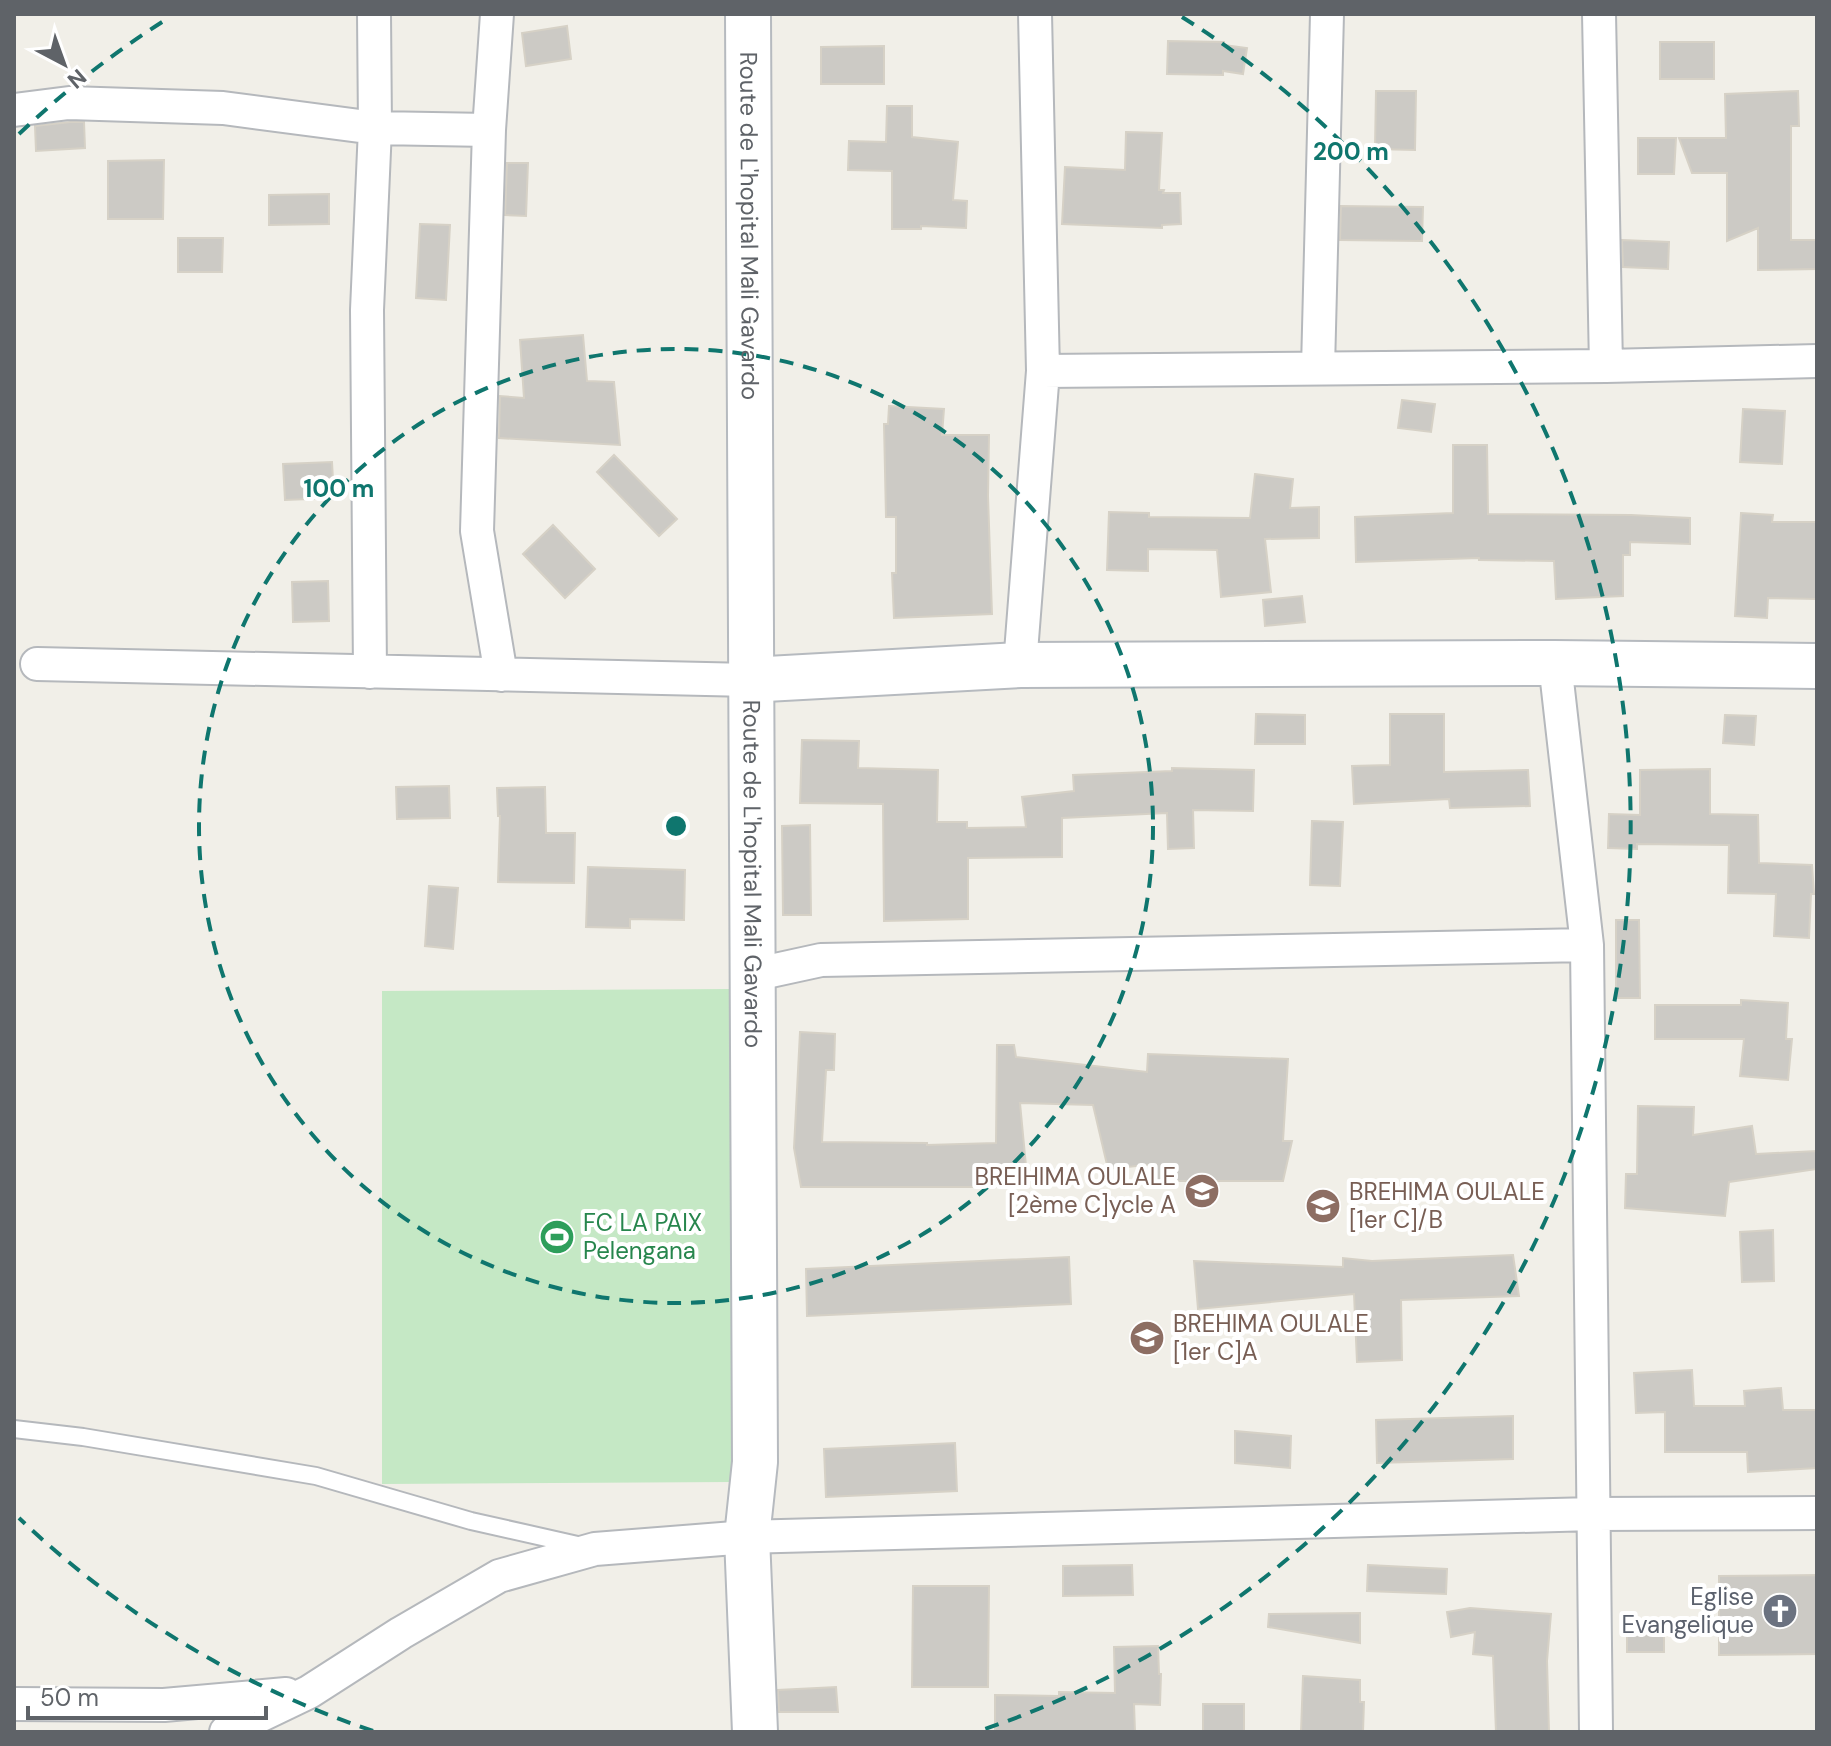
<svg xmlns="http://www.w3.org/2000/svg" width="1831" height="1746" font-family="'DM Sans',sans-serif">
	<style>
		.green { fill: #c5e8c5 }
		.building { fill: #cccac5; stroke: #d6d1c6; stroke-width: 2 }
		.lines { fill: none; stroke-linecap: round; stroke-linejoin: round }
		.lane-casing { stroke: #b5b8bc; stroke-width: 20 }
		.street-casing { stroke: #b5b8bc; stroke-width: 36 }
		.secondary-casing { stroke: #b6babf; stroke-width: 48 }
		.lane { stroke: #fff; stroke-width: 16 }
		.street { stroke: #fff; stroke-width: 32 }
		.secondary { stroke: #fff; stroke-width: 44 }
		.ring { fill: none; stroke: #0f766e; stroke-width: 4; stroke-dasharray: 14 10 }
		.labels { text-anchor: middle; stroke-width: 8; stroke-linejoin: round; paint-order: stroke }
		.street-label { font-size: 24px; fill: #5f6368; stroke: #fff }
		.education-label { font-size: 24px; fill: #785e54; stroke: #fff; text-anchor: start }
		.leisure-label { font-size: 24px; fill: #27864d; stroke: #fff; text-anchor: start }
		.worship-label { font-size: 24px; fill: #5b616d; stroke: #fff; text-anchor: end }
		.centre { fill: #0f766e; stroke: #fff; stroke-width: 4 }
		.ring-label { font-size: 24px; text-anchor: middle; font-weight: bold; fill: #0f766e; stroke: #fff; stroke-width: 8; stroke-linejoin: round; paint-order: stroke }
	</style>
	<rect width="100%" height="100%" fill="#f1efe8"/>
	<path class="green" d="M732 989V1482L382 1484V991Z"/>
	<path class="building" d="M567 26 571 59 526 66 522 33Z
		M1168 41 1224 42V45L1247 48 1243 74 1223 71V75L1167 74Z
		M1660 42H1714V79H1660Z
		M884 46V84H821V47Z
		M1376 91H1416L1415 150 1375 149Z
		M1798 91 1799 126H1791V240H1817V269L1758 270V228L1727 241V173H1692L1679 138H1726L1725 94Z
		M887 106H912V137L958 142 953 200 967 201 966 228 921 226V229H892V171L848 170 849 141 886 142Z
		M70 122H84L85 148 36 151 35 126Z
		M1126 132 1162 133 1159 190H1164L1163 193H1180L1181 224 1162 225V228L1062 224 1065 167 1125 170Z
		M1638 138H1676L1674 174H1638Z
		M164 160 163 219H108V161Z
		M507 163H528L526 216 505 215Z
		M329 194V224L269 225V195Z
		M1341 206 1423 207 1422 241 1340 240Z
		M420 224 450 225 446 300 416 298Z
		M178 238H223L222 272H178Z
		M1622 240 1669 242 1668 269 1623 267Z
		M583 335 587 381 614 382 620 445 499 438 500 396 524 398 520 340Z
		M1402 400 1435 404 1431 432 1398 428Z
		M889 406 944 409 942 435H989L988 496 992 614 894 618 892 573H896V517H886L884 424H888Z
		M1743 409 1785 411 1782 464 1740 462Z
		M1453 445H1487L1488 514 1631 515 1690 518V544L1630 542V555H1623V596L1556 599 1554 561 1479 560V558L1356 562 1355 517 1453 513Z
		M614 455 677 519 659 536 597 472Z
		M332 462 334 498 285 500 283 464Z
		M1255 474 1293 479 1290 508 1319 507V538L1265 539 1271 592 1221 597 1217 550 1148 549V571L1107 570 1109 512 1149 513V517L1250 518Z
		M1741 513 1773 515 1772 522H1817V599L1768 598 1767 618 1735 616Z
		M553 525 595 569 565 598 523 554Z
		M328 581 329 621 293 622 292 582Z
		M1302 596 1305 622 1265 626 1263 600Z
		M1256 714 1305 715V744H1255Z
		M1390 714H1444V772L1528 770 1530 806 1450 808 1449 799 1354 804 1352 766 1390 765Z
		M1725 715 1756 716 1754 745 1723 743Z
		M802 740 859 741 858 768 938 770 937 822H967V828L1026 827 1022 797 1074 791 1073 775 1172 771V768L1254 770 1253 811 1193 810 1194 848 1168 849 1167 813 1062 818V857L968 858V919L884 921 883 804 800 803Z
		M1710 769V814L1758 815 1759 863 1812 865 1814 894H1811L1809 938 1774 936 1776 894 1728 893 1729 845 1637 844V849L1608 848 1609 814 1640 815V770Z
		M449 786 450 818 397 819 396 787Z
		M545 787 546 833H575L574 883 498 882 500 816H498L497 788Z
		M1312 821 1343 822 1340 886 1310 885Z
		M810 825 811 915H783L782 826Z
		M588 867 685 870 684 920 630 919V928L586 927Z
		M429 886 458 888 453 949 425 946Z
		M1616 920H1639L1640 998H1616Z
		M1741 1000 1788 1003 1786 1039H1792L1788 1080 1740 1076 1744 1039H1655V1005H1741Z
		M800 1032 835 1034 834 1070H826L822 1142 927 1143V1145L996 1143 997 1045H1014L1016 1057 1147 1072 1148 1054 1288 1059 1283 1141H1292L1283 1181H1155L1156 1164 1108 1169 1093 1105 1020 1103 1028 1187H801L794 1148Z
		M1638 1106 1694 1107 1693 1135 1752 1126 1756 1154 1816 1151 1817 1169 1729 1182 1725 1216 1625 1208 1626 1174H1637Z
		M1773 1230 1774 1281 1742 1282 1740 1232Z
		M1513 1255 1519 1296 1401 1300 1402 1360 1357 1362 1354 1294 1198 1309 1194 1261 1343 1267V1258L1372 1261Z
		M1069 1257 1071 1304 807 1316 806 1269Z
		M1692 1370 1694 1406H1745L1744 1391 1781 1388 1783 1410H1817V1468L1748 1472 1747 1452H1665V1412L1636 1413 1634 1373Z
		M1513 1416V1459L1377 1463 1376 1420Z
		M1235 1431 1291 1436 1290 1468 1235 1463Z
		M955 1443 957 1491 826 1497 824 1449Z
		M1132 1565 1133 1595 1063 1596V1566Z
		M1368 1565 1447 1569 1446 1594 1367 1591Z
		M1817 1575V1654L1719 1655V1576Z
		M913 1586H989L988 1687H912Z
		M1470 1608 1551 1614 1547 1661 1549 1732H1496L1493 1656 1473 1654 1475 1632 1451 1637 1447 1612Z
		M1360 1613V1643L1268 1627 1269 1614Z
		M1627 1620H1664V1652H1627Z
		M1158 1646 1159 1674H1161L1160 1705 1134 1704 1135 1732H995V1695L1059 1696V1692L1115 1693 1114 1647Z
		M1303 1676 1360 1680V1702H1364L1363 1732H1301Z
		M836 1687 838 1712H779L778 1690Z
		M1203 1704H1244V1732H1203Z"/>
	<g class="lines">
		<defs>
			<path id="lane" d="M14 1429 83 1437 316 1476 471 1521 582 1546"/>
			<path id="street" d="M497 14 489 130 477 531 501 675
				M1599 14 1606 366
				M14 110 69 103 223 108 375 128 489 130
				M1318 368 1327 14
				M1043 371 1606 366 1817 361
				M1555 663 1587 945 1596 1732
				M37 664 750 680
				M1020 665 1043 371 1035 14
				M370 672 367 310 375 128 374 14
				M752 975 821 960 1587 945
				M14 1704 164 1705 286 1694
				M226 1732 309 1692 401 1633 499 1576 595 1549 747 1537 1593 1514 1817 1513"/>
			<g id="secondary">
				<path id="s1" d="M748 14 755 1462 747 1537 755 1732"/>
				<path d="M750 680 1020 665 1555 663 1817 666"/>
			</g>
		</defs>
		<use href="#lane" class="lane-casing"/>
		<use href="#street" class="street-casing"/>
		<use href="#secondary" class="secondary-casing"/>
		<use href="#lane" class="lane"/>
		<use href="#street" class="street"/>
		<use href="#secondary" class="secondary"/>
	</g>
	<g class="ring">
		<circle cx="676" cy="826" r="477"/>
		<path d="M373 1731A954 954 0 0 1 19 1518M19 134A954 954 0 0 1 170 17M1182 17A954 954 0 0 1 979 1731"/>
	</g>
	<defs>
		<symbol id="school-disc" viewBox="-11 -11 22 22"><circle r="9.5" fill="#8d6e63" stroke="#fff"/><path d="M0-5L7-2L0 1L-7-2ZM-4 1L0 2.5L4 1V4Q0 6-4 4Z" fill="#fff"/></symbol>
		<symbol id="stadium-disc" viewBox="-11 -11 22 22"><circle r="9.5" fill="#2e9e5b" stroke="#fff"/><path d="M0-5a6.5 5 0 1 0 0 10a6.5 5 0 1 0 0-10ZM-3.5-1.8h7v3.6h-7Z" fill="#fff"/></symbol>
		<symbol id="church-disc" viewBox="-11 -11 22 22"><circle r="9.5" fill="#6b7280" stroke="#fff"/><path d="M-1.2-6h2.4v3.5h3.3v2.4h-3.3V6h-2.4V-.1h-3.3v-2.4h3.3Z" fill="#fff"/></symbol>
	</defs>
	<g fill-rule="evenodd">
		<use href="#school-disc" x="1182" y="1171" width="40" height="40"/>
		<use href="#school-disc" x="1303" y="1186" width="40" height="40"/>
		<use href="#stadium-disc" x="537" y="1217" width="40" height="40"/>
		<use href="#school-disc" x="1127" y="1318" width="40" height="40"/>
		<use href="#church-disc" x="1760" y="1591" width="40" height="40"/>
	</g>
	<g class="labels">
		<g class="street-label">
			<text dy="8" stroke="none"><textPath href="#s1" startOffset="212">Route de L'hopital Mali Gavardo</textPath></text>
			<text dy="8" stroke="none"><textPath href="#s1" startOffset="860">Route de L'hopital Mali Gavardo</textPath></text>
		</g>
		<g class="education-label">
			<text x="1176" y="1185" text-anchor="end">BREIHIMA OULALE<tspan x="1176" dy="28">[2ème C]ycle A</tspan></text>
			<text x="1349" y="1200">BREHIMA OULALE<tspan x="1349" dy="28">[1er C]/B</tspan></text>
			<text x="1173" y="1332">BREHIMA OULALE<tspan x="1173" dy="28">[1er C]A</tspan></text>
		</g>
		<g class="leisure-label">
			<text x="583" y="1231">FC LA PAIX<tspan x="583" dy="28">Pelengana</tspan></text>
		</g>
		<g class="worship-label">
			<text x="1754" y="1605">Eglise<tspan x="1754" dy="28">Evangelique</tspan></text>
		</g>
	</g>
	<circle cx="676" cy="826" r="12" class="centre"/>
	<g class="ring-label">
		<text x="1351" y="160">200 m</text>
		<text x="339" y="497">100 m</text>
	</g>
	<rect width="1831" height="1746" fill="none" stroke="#5f6368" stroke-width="32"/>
	<g transform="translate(64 64) rotate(139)" stroke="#ffffff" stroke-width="6" paint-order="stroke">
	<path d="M0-6L14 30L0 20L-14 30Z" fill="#5f6368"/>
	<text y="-12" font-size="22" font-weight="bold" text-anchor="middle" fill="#5f6368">N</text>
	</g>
	<path d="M28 1706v12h238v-12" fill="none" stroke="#5f6368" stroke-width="4"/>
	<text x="40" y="1706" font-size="24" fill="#5f6368" stroke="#ffffff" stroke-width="6" paint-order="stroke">50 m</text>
</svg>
